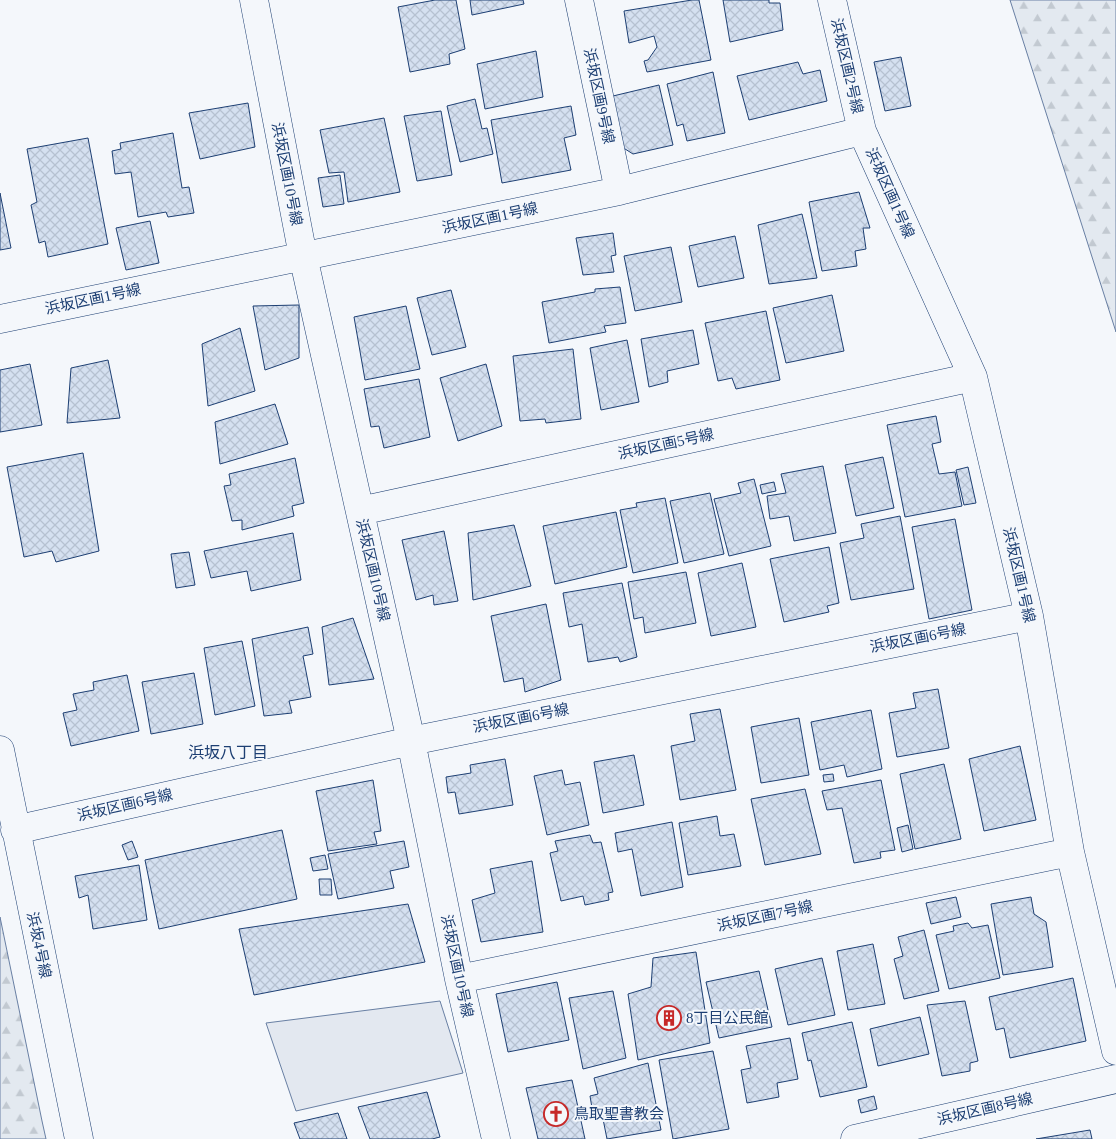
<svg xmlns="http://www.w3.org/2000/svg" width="1116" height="1139" font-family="'Times New Roman','Noto Sans JP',serif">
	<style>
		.forest { fill: url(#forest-firs); stroke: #687fa3 }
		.parking { fill: #e3e8f0; stroke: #687fa3 }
		.building { fill: url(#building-cross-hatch); stroke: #1d3f73 }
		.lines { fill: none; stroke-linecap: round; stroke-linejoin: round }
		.minor-casing { stroke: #1d3f73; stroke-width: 29 }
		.minor { stroke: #f4f7fb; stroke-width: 28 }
		.labels { text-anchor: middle; stroke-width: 4; stroke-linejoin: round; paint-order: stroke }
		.street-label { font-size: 15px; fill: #1d3f73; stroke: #f4f7fb }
		.poi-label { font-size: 15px; fill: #1d3f73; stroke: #f4f7fb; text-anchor: start }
		.neighbourhood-label { font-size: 16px; fill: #1d3f73; stroke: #f4f7fb }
	</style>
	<defs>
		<pattern id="forest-firs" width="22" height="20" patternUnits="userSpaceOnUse" patternTransform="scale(1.25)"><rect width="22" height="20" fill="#e3e9f0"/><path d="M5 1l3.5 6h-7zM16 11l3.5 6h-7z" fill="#c2c9d1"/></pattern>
		<pattern id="building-cross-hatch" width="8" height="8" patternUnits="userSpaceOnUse" patternTransform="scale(1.25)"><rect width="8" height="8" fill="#d5e0f0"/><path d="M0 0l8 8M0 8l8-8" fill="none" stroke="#b6c1d1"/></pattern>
	</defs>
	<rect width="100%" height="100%" fill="#f4f7fb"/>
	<path class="forest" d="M1010 0H1116V332Z
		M0 917 42 1121 46 1139H0Z"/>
	<path class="parking" d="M440 1001 463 1073 296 1111 266 1023Z"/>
	<path class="building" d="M435 0H456L465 49 449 54 450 64 410 72 398 7Z
		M470 0H523L524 4 472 15Z
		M692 0H699L711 60 647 72 644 61 648 60 657 47 654 36 629 43 624 11Z
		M723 0H769V3H780L783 30 730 42Z
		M536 51 543 97 485 109 477 64Z
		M901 57 911 106 885 111 874 62Z
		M798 62 803 74 820 70 827 101 749 120 737 76Z
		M713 72 725 133 687 141 683 124 677 126 667 84Z
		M659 85 673 145 633 154 622 147 613 96Z
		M475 99 482 129 487 128 493 154 460 162 447 106Z
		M248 103 255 147 200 159 189 113Z
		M571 106 576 135 564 138 571 170 502 183 491 120Z
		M441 111 452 175 417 181 404 116Z
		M384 118 400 192 348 202 344 172 329 173 320 130Z
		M173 133 182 188 189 187 194 213 168 217 166 212 138 217 131 172 115 174 112 151 121 149 120 143Z
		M88 138 108 244 48 257 45 241 39 243 31 205 37 202 27 149Z
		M340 175 344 204 323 207 318 178Z
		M859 192 870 228H863L866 249 855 251 857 266 822 271 809 202Z
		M0 193 11 248 0 250Z
		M802 214 817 278 769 284 758 225Z
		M150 221 159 263 126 270 116 228Z
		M613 233 616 255 611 256 614 272 583 275 576 238Z
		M735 236 744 278 698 287 689 246Z
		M671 247 682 302 635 311 624 256Z
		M620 287 626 323 604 326 606 332 549 343 542 302 595 292V289Z
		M451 290 466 347 432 355 417 298Z
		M832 295 844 351 786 363 773 308Z
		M299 305V358L265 370 253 306Z
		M406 306 420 369 365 380 354 317Z
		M766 311 780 380 736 389 732 378 718 381 705 323Z
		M240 328 255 391 208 406 202 344Z
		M693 330 699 364 667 371 668 382 649 387 641 339Z
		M627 340 639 402 601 410 590 348Z
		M573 349 581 419 546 423 545 419 520 421 513 356Z
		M108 360 120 418 67 423 71 368Z
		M30 364 42 425 0 432V370Z
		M486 364 502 426 458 441 440 378Z
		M419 379 430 437 384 448 379 426 371 427 364 389Z
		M275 404 288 444 220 464 215 422Z
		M936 416 941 442 932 444 939 474 955 472 962 506 905 517 887 425Z
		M83 453 99 551 56 562 52 551 24 557 7 467Z
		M883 457 894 508 856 516 845 465Z
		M295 458 304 503 292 506 294 516 242 530V520L232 521 224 486 231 485 229 474Z
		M823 466 836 533 794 541 789 516 770 519 767 496 786 493 781 474Z
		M968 467 976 503 964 505 956 470Z
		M754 479 771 546 729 556 714 499 741 493 738 483Z
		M774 482 776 491 762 494 760 485Z
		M710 493 724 554 684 563 670 501Z
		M665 498 678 563 633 573 620 510 637 507 636 503Z
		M616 512 627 567 555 584 543 526Z
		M900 516 914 589 851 600 840 543 864 538 861 524Z
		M955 519 972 610 929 619 912 527Z
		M514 525 531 586 473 600 468 533Z
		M444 531 458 601 434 605 433 595 416 600 402 540Z
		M293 533 301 580 251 591 247 571 211 578 204 551Z
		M829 547 839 603 827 606 829 612 784 622 770 559Z
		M189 552 195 585 176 588 171 554Z
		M742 563 756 627 711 636 698 573Z
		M686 572 696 623 645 633 643 617 634 619 628 582Z
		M622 583 637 657 620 662 618 657 588 662 582 624 569 627 563 593Z
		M546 604 561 680 525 692 523 678 504 682 491 616Z
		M353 618 374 679 329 685 322 627Z
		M308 627 313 654 303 656 311 697 289 701 292 713 264 716 252 639Z
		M242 641 255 706 215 715 204 648Z
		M194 673 203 724 151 734 142 682Z
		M127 675 139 731 71 746 63 713 77 710 73 694 94 690 93 682Z
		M938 689 949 748 897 757 889 713 916 708 913 693Z
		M720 709 736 790 680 800 671 746 695 741 690 714Z
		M871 710 882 769 847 777 844 765 820 770 811 722Z
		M799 718 809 775 761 783 751 727Z
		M1020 746 1036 820 984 831 969 759Z
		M634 755 644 805 603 813 594 762Z
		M505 759 513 805 459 814 455 792 448 793 446 777 471 773 470 765Z
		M944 764 961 839 915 849 900 774Z
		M562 770 565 785 580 782 589 825 547 835 534 776Z
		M833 774 834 781 824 782 823 775Z
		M373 780 381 831 374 832 377 844 328 851 316 791Z
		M881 780 895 850 880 852 881 858 854 863 842 808 827 810 822 791Z
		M805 789 821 854 765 865 751 799Z
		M717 816 720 836 734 834 741 866 688 875 679 823Z
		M672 822 683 887 641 896 632 849 618 852 615 833Z
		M908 825 913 849 902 852 897 828Z
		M282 830 297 899 159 929 145 860Z
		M590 835 593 843 601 842 613 892 608 893 609 900 585 905 583 896 561 901 550 853 558 851 555 841Z
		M132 841 138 857 128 860 122 845Z
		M404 841 409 867 390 871 394 888 338 899 328 854Z
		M325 855 328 869 313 871 310 858Z
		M532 861 543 932 481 942 472 900 495 893 490 869Z
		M139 865 147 920 93 929 88 895 79 898 75 876Z
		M319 879H331L332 895H320Z
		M956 897 961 917 931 924 926 903Z
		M1031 897 1034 914 1046 922 1053 967 1003 975 991 904Z
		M408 904 425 962 254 995 239 929Z
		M968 923 972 928 988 925 1000 978 949 989 936 935 954 931 953 926Z
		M924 930 939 991 904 999 894 959 903 956 898 937Z
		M873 944 885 1004 848 1010 837 951Z
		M696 952 710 1043 638 1060 628 994 651 987 653 958Z
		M822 958 835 1015 788 1025 775 969Z
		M759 971 772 1027 719 1038 706 982Z
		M1073 978 1086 1041 1010 1058 1004 1028 996 1030 989 997Z
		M557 982 569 1040 508 1052 496 994Z
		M613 991 626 1058 583 1069 569 998Z
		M965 1001 978 1061 970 1063V1071L942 1076 927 1005Z
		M920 1017 929 1054 878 1066 870 1029Z
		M852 1022 867 1087 820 1097 811 1060 808 1061 802 1033Z
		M790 1038 798 1079 777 1083 779 1097 747 1103 741 1070 751 1068 746 1046Z
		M713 1051 729 1129 673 1139 659 1060Z
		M648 1063 661 1130 607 1139 602 1114H593L590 1096 598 1094 594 1078Z
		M572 1080 585 1139H538L526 1088Z
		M427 1092 440 1137 432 1139H370L358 1107Z
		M874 1096 877 1109 861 1113 858 1100Z
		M338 1113 347 1139H300L294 1123Z
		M1090 1130 1092 1139H1036Z"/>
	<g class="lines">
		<defs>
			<path id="minor" d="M254 0 303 256 411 741 459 979 496 1139
				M579 0 619 191
				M832 0 862 131
				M0 319 619 191 862 131 973 377 1029 616 1070 852 1116 1051
				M360 511 973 377
				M0 750 79 1139
				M15 830 411 741 1029 616
				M459 979 1070 852
				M855 1139 1116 1079"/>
		</defs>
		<use href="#minor" class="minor-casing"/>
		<use href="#minor" class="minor"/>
	</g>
	<defs>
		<symbol id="building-ring" viewBox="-11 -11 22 22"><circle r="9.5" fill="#f4f7fb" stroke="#c62828" stroke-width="1.5"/><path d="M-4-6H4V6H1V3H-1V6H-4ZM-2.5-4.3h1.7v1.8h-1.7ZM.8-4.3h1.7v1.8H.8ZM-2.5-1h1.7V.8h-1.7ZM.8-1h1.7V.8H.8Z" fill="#c62828"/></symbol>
		<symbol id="church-ring" viewBox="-11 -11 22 22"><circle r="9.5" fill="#f4f7fb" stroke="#c62828" stroke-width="1.5"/><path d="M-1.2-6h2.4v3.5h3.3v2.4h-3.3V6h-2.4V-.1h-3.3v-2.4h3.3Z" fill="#c62828"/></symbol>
	</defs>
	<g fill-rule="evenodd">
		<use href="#building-ring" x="655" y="1004" width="28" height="28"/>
		<use href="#church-ring" x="542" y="1100" width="28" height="28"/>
	</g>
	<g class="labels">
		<g class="street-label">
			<text transform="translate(847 66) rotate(77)" y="5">浜坂区画2号線</text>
			<text transform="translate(599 96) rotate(78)" y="5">浜坂区画9号線</text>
			<text transform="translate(287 174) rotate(79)" y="5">浜坂区画10号線</text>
			<text transform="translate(890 193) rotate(66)" y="5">浜坂区画1号線</text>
			<text transform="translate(490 218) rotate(-12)" y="5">浜坂区画1号線</text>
			<text transform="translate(93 299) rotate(-12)" y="5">浜坂区画1号線</text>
			<text transform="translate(666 444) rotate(-12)" y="5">浜坂区画5号線</text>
			<text transform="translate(373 570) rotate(77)" y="5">浜坂区画10号線</text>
			<text transform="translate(1019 575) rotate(77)" y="5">浜坂区画1号線</text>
			<text transform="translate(918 638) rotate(-11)" y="5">浜坂区画6号線</text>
			<text transform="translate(521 718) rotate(-11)" y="5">浜坂区画6号線</text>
			<text transform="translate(125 805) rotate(-13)" y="5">浜坂区画6号線</text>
			<text transform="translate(765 916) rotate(-12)" y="5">浜坂区画7号線</text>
			<text transform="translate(39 945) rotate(78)" y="5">浜坂4号線</text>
			<text transform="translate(457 966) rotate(78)" y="5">浜坂区画10号線</text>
			<text transform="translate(985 1109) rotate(-13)" y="5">浜坂区画8号線</text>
		</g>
		<g class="poi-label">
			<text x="686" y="1023">8丁目公民館</text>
			<text x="574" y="1119">鳥取聖書教会</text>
		</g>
		<g class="neighbourhood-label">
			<text x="228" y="758">浜坂八丁目</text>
		</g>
	</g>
</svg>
